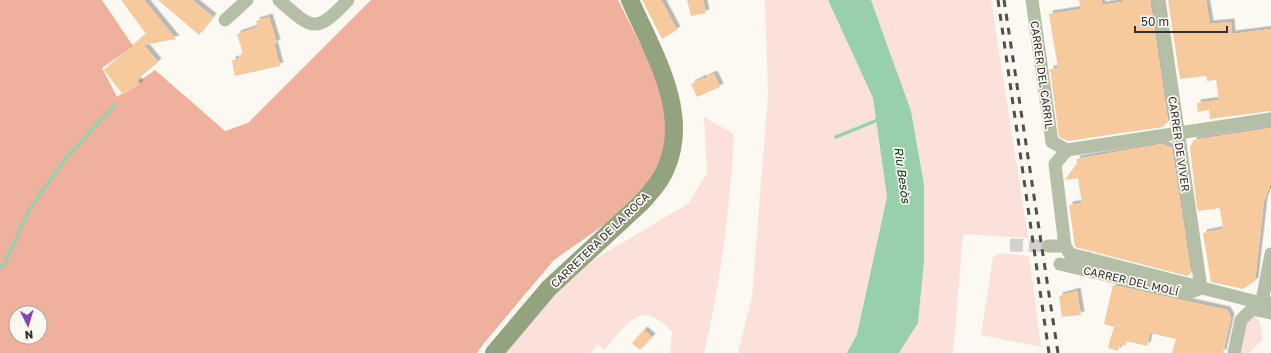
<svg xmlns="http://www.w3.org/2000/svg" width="1271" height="353" font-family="'Golos Text',sans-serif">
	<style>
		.green { fill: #fbe1d9 }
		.forest { fill: #efb19e; fill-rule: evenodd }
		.water { fill: #98d0ac }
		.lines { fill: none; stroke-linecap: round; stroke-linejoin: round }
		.stream { stroke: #98d0ac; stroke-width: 3.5 }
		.building { fill: #f6ca9d; filter: url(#shadow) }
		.street-tunnel { stroke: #d3d1cb; stroke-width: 13; stroke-dasharray: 13 6; stroke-linecap: butt }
		.street { stroke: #b5bfa7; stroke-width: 13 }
		.secondary { stroke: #93a27f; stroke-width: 18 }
		.rail { stroke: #51504d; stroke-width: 3; stroke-dasharray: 7 7; stroke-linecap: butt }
		.labels { text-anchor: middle; stroke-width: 3.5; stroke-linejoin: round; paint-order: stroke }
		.street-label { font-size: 11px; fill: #32312f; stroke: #fbf9f2 }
		.water-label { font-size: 12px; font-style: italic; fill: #06341d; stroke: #fbf9f2 }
	</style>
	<defs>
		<filter id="shadow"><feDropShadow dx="3.5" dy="-3.5" stdDeviation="0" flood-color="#0004"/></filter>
	</defs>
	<rect width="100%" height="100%" fill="#fbf9f2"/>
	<path class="green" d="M765 0H828L873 98 887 197 857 334 847 353H738L752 297 768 94Z
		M871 0H991L1028 238 963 234 953 353H899L918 323 924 261V185L891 54Z
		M704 117 734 134C730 208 721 281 704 353H670L672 332C640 297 628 324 604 350L598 345 590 353H504L565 281 592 261 689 203 707 173Z
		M1002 253 1029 256 1041 347 981 335 993 257Z
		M1251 311 1260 322 1263 340 1249 353H1235Z"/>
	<path class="forest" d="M0 0H102L133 46 102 68 117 97 155 70 225 131 248 123 371 0H618L658 79 677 138 668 180 554 260 484 343 477 353H0ZM16 313H40V337H16Z"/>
	<path class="water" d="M828 0H871L911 111 924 185V261L918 323 899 353H847L857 334 887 197 873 98Z"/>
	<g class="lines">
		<path class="stream" d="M836 137 880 119
			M0 268 4 265 29 210 67 157 115 105"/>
	</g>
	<path class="building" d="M121 0H144L176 39 144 45 158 62 137 80 140 84 123 95 104 70 146 34Z
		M158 0H192L213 17 199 35Z
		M642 0H661L677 30 662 39Z
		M687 0H703L706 13 691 16Z
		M1079 0H1101L1102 5 1122 2V0H1150L1168 121 1163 127 1068 141 1059 137 1050 69 1058 68 1049 14 1081 9Z
		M1168 0H1206L1210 24 1231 22 1232 34 1271 29V111L1210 119 1209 110 1198 112 1197 103 1219 100 1216 80 1207 81 1206 76 1180 79Z
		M269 17 277 43 274 44 280 66 235 76 232 60 239 59 238 56 243 54 237 34 258 27 256 21Z
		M714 74 720 87 697 97 691 84 703 78 706 81 705 78Z
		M1271 128V183L1264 201 1255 281 1243 289 1211 282 1203 233 1223 229 1220 208 1199 211 1197 208 1190 147 1194 140Z
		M1162 144 1172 148 1191 273 1187 276 1075 247 1069 205 1082 203 1078 178 1065 180 1077 163 1076 159Z
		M1113 285 1227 310 1231 317 1223 353H1172L1176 339 1150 333 1147 346 1127 341 1125 346 1120 344 1118 351 1108 348 1114 327 1104 324Z
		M1077 291 1081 315 1062 317 1059 296Z
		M644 330 652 337 640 350 632 343Z"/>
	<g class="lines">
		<path class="street-tunnel" d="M1010 245 1048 246"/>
		<path class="street" d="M279 0C312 29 315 35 348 0
			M1032 0 1052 142 1067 150
			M1159 0 1201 288
			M225 20 247 0
			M1067 150 1055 164 1065 246 1070 254 1253 301 1271 303
			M1067 150 1271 119
			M1048 246H1065
			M1060 264 1186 294 1201 288
			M1262 301 1271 254
			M1234 353 1241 320 1252 309 1271 313"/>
		<path class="secondary" d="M494 353 549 288 641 203C651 192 661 181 666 168 691 112 652 51 630 0"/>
		<path class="rail" d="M998 0 1049 353
			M1004 0 1058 353"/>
	</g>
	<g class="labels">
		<g class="street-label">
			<text transform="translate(1042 75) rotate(82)" y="4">CARRER DEL CARRIL</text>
			<text transform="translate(1179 144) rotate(82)" y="4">CARRER DE VIVER</text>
			<text transform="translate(600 240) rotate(-44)" y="4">CARRETERA DE LA ROCA</text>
			<text transform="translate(1131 281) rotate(13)" y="4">CARRER DEL MOLÍ</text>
		</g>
		<g class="water-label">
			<text transform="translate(902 175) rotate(82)" y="4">Riu Besòs</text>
		</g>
	</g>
	<g transform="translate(28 325) rotate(175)"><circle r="19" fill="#fbf9f2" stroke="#aba9a4"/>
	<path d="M0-3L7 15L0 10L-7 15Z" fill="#8943b6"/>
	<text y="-6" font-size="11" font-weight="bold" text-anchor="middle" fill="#32312f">N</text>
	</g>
	<path d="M1135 26v6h92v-6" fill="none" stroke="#32312f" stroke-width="2"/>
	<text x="1141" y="26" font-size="12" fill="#32312f" stroke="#fbf9f2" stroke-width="3" paint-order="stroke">50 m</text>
</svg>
